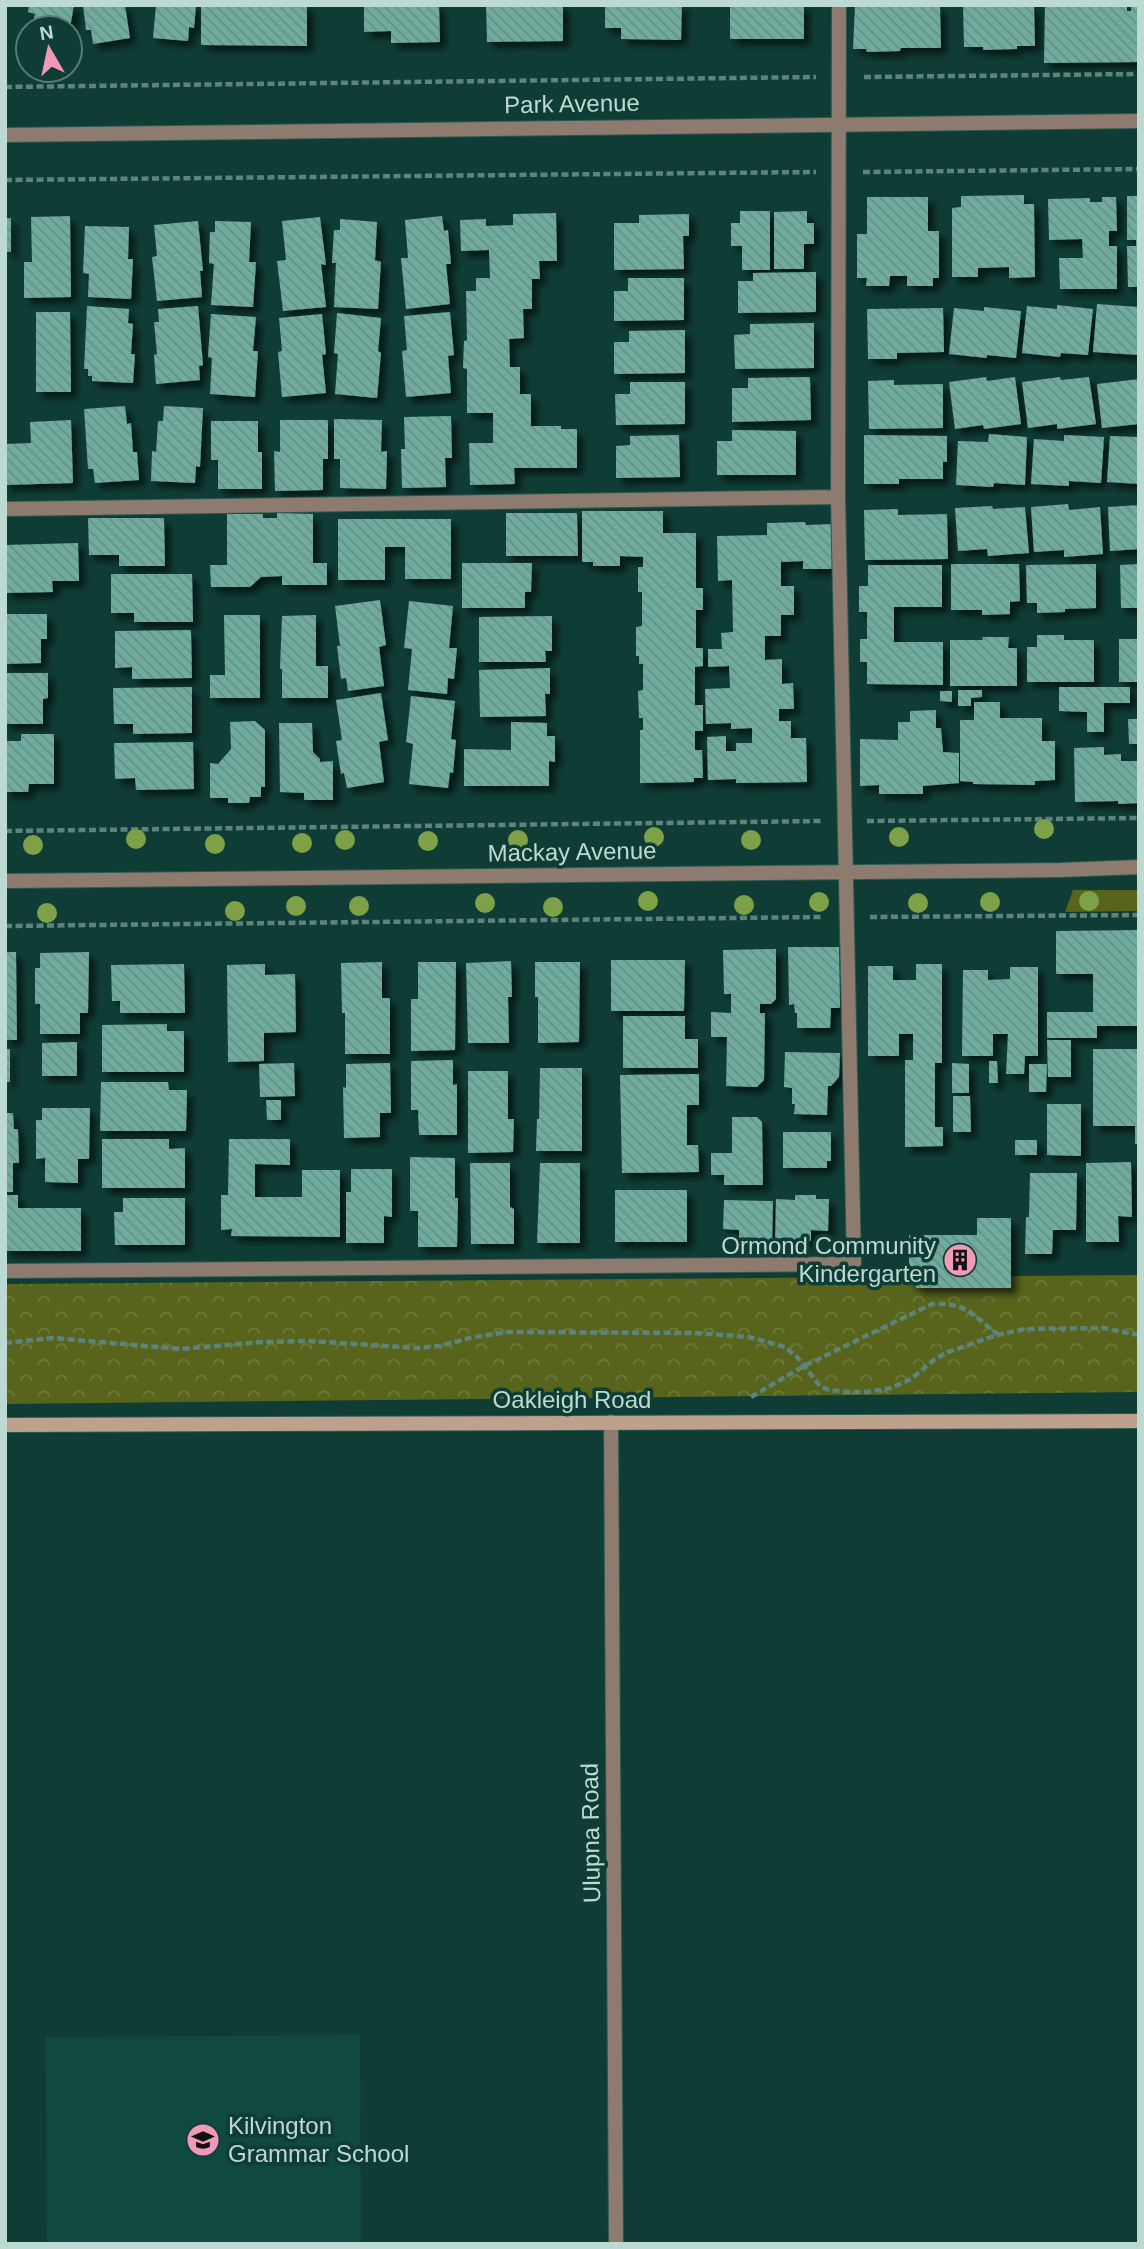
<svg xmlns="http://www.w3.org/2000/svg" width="1144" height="2249" font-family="Arial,sans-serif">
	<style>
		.built { fill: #10493f }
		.green { fill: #58641b }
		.park { fill: url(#park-crowns) }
		.building { fill: url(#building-back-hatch); filter: url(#shadow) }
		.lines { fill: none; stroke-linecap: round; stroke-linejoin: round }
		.lane-casing { stroke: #2e5951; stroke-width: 16 }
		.street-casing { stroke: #2e5951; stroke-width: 16 }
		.secondary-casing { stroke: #2e5951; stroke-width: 16 }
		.path { stroke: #5d847c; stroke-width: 4.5; stroke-dasharray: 7 3.5; stroke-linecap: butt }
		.lane { stroke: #8c7b6e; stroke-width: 14 }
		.street { stroke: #8c7b6e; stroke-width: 14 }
		.secondary { stroke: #bea18d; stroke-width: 14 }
		.tree { fill: #7ea148 }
		.labels { text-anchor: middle; stroke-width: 7; stroke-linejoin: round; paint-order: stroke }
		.street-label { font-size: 24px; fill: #bddad2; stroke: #0f3d35 }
		.poi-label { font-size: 24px; fill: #bddad2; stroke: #0f3d35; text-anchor: end }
	</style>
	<defs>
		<pattern id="park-crowns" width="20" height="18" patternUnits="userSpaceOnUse" patternTransform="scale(1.75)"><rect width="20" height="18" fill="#58641b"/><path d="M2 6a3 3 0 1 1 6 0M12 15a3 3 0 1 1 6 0" fill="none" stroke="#6e7a3b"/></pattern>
		<pattern id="building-back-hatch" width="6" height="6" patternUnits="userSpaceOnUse" patternTransform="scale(1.75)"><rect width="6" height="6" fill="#71ab9e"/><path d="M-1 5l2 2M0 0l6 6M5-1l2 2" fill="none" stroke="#639086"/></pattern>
		<filter id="shadow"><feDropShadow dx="6" dy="6" stdDeviation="3.5" flood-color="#0009"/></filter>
	</defs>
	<rect width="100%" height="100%" fill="#0f3d35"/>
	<path class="built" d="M360 2035 361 2242 47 2244 46 2037Z"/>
	<path class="green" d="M1073 890H1139V911L1065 912Z"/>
	<path class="park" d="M1139 1275V1392L5 1404V1284Z"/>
	<path class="building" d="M29 5H74L70 28H32L35 14 28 12Z
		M83 5H125L130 38 93 44 91 30H86Z
		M156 5H196L194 28 189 27 188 41 153 38Z
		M201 5H307V46L201 45Z
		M364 5H439L440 42 391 43V31L364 32Z
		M486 5H563V41L487 42Z
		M605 5H682L681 40 621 39V28H605Z
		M730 5H804V39H730Z
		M855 5 940 6 941 48H901L900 51 867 52 866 49H853Z
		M963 5H1034L1035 46H1017V49L983 50V47H964Z
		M1045 5H1127V11H1131V5H1139V62L1044 63Z
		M1024 195V204H1034L1035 277 1009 278V267L978 268V277H952V208L961 207V196Z
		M1127 196H1139V287H1128L1127 246H1136V240H1127Z
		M867 197H928V231H939V278H933V286H907V276H890L889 286H866L867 278H857V234H867Z
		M1102 197H1116L1117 231H1109V246H1117V289H1060L1059 258H1083L1082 239 1049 240 1048 199 1090 198V202H1102Z
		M740 211H770V270H742V246H731V223H740Z
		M807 211V223H814V244H804V269H774V212Z
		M556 213 557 261H539L540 279H532V309H523L524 338 509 339 510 367H520V394H531V426H561V429H577V468H514L515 484 470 485 469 443H493V413H467V369L463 368 464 341 467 340 466 291H476V278H490L489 250 461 251 460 220 486 219V226L513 225V214Z
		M689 214V236H683L684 269 614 270V223H639V215Z
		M70 216 71 297 24 298V262H32L31 217Z
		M442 216 444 231 448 230 451 264H446L450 304 406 309 401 258H408L405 220Z
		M320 217 326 265 321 264 326 307 283 311 277 261 286 260 282 221Z
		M5 218H11V252H5Z
		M340 219 377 222 375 260 381 262 378 309 334 307 336 263H332L334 230H340Z
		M198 221 203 271H200L202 297 157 301 152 257 157 256 154 225Z
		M215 221 251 222 249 262H256L253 307 211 305 214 264 209 263 210 232H215Z
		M85 226 129 227 128 259H133L131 299 88 297 89 274 83 273Z
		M816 272V312L738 313V281H753V273Z
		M628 278H684V320L614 321V291H628Z
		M1097 304 1139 307V355L1093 352Z
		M1057 305 1093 309 1088 355 1061 353 1060 357 1022 353 1027 306 1057 309Z
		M87 306 129 309 128 323 133 324 131 354H135L133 383 92 381V376H88V369H84Z
		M198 306 203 365 199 366 200 380 156 384 154 355 157 354 154 322H159L158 309Z
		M984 307 1021 311 1016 358 987 355V358L949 354 954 308 984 311Z
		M943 308 944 352 897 353V359H868L867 309Z
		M36 312H70L71 392H36Z
		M450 312 454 355 448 356 451 393 406 397 402 351 407 350 404 316Z
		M337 313 381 318 378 351 381 353 377 398 335 394 338 354 334 353Z
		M211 314 256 317 253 351H258L255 397 210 394 212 358 208 357Z
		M322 314 326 354 322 355 326 393 282 397 278 352 282 351 279 318Z
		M814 323V368L735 369 734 335 750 334V324Z
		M685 330V373L614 374V342H629V331Z
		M810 377 811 420 732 422V388H748V378Z
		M986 377 987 381 1015 377 1021 424 984 429 983 425 955 429 949 382Z
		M1060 377 1061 380 1089 377 1096 424 1057 429V424L1028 428 1022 382Z
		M1139 379V424L1102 428 1097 384Z
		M894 380V385L943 384V428L869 429 868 381Z
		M630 382H685V424L616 425 615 394H630Z
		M125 406 127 424 131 423 133 452H137L139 480 95 483 93 469H88L84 409Z
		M164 406 203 408 200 467 196 466 195 483 151 481 152 451 156 452 158 421H163Z
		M451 416 452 458H445L446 487 402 488 401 449H405L404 417Z
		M334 419 382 420 381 452 387 451 386 489 340 488V459H334Z
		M71 420 73 483 5 485V444L31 443 30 422Z
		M280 420H328V459H323V490L275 491 274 451 280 452Z
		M211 421H258V452H262V489H218V460H211Z
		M732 430 796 431V475H717V441H732Z
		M989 434 1027 437 1025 485 994 483 993 487 956 485 958 441 988 442Z
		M679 435 680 477 616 478V446L630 445V436Z
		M864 435 947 436V462H943V479H899V484H864Z
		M1064 435 1104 437 1101 483 1069 481V486L1031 484 1034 439 1064 441Z
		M1110 436 1139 437V484L1107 482Z
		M1068 504 1069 510 1100 507 1103 554 1064 557V550L1034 552 1031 507Z
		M1139 505V549L1110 551 1108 507Z
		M992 506 993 509 1025 507 1029 553 988 556 987 549 958 551 955 508Z
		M898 509V515L947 514 948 559 865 560 864 510Z
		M582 511H663V533H696V588H703V610H696V648H703V666L695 667V705H703V731H695V750H702L703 778H694V782L640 783V730H643V718H639L638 691 643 690V664H639V656H636V627L642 626V592H638V567H643V557L620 556V566H593V562H582Z
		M277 513 313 514V563H327V585H282V576L261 577 250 587H211L210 565H227V514H263V518H277Z
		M506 513H577L578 556H506Z
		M88 518H164L165 566H119V555H89Z
		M338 519H451V579H405V547H385V580H338Z
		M805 522 806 525 832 524V569H803V561L781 562V586H794V615H781V636H765V660L782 659V684L793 683 794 709H779V721H791V738H806L807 782 736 783V779L708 780 707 737 726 736V751H736V743H752V728L731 729V723L706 724 705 689 730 688 729 666 708 667V649H722L721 633 733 632 732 580 718 581 717 536 767 535V523Z
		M78 543 79 581H52L53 592 5 593V545Z
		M462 563H532L531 592H525V608H462Z
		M951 564H1019L1020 601 1010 602V614L982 615V610H951Z
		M1096 564V608L1065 609V612L1037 613V603H1027L1026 565Z
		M1139 564V608H1121L1120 565Z
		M868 565H942V607H894V642H943V685L867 684V662H860V639H867V612H859V586H868Z
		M111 574H192L193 622H134V613H111Z
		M380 600 386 645 379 647 384 686 348 691 346 678 341 679 337 646H340L335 606Z
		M409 601 453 606 449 648H457L454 679 448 678 447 694 408 690 412 649 404 648Z
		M5 614H47V639H41V663L5 664Z
		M224 615H260V698H210V675H225Z
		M316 615V666H328V698H282V669H280L282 616Z
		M552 616V651H545L546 662H479V617Z
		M191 630 192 678 132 679V667L115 668V631Z
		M1037 635H1064V640H1094V682H1027V647H1037Z
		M982 637H1009L1008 648H1017V686H950V640H983Z
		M1119 639H1139V682H1119Z
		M550 668V694H545L546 716 480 717 479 670Z
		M5 673H48V698L43 699V724H5Z
		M192 687V733L133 734V724H114L113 688Z
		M1059 687H1130V703H1104V732H1087V712L1059 711Z
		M958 690H982V697L971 698V706H958Z
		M940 691H952V702L940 701Z
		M381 693 388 740 379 742 384 782 347 788 344 773 341 774 336 741 342 740 336 700Z
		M411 696 455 701 451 739 456 740 453 773 450 772 448 788 409 784 413 744 406 742Z
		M974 702H1000V718H1042V741H1055V780L1035 781V785L973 784V782L960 781V720H974Z
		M936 710V728H941L943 752 959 753V783L923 786V794H879V785L860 786V739L898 740V722H910V711Z
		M1128 719H1139V744H1129Z
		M255 721 265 730V787H261V797H250L249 803H228V798H210V763L218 764 231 749 230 722Z
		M511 722 547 723V736H555V762L549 761V786H464V749L511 750Z
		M279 723H312L313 752 320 759V762L333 761V800H304V793L280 792Z
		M21 734H54V784H29L28 792H5V741H21Z
		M193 742 194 789 136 790 135 778 115 779 114 743Z
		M1104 747V755L1121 754V761H1139V803L1118 804V801L1075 802 1074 748Z
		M1139 930V1026H1097V1038H1047V1012H1093V974H1056V931Z
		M788 947H839L840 1008H831L830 1028H797V1013H795L794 1004 789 1005Z
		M776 949V999L771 1004H760V1013H765L764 1080 757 1087 726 1086 727 1037H711V1012L731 1013V994H724L723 950Z
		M5 952H16L17 1040H5Z
		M89 952 88 1013H80V1034H40V1004H35V968H40V953Z
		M611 960H685L684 1011H611Z
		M511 961 512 997H508L509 1043H468L466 963Z
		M382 962V998H390V1054H345V1013H342L341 963Z
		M418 962H456L455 1050 411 1051V999H418Z
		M535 962H580L579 1042 538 1043V997H535Z
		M184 964 185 1013H120V1001H112L111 965Z
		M265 964V975L295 974 296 1032 264 1033V1061L228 1062 227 965Z
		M916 964H942V1063H935V1127H943V1146L905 1147V1060H913V1034H899V1056H868V966H893V980H916Z
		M1010 967H1038V1056H1025L1024 1074H1006L1008 1034H993V1056H962L963 970H988V980L1010 979Z
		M623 1016H685V1039H698V1068H623Z
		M167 1024V1031H184V1072H102V1025Z
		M1047 1040H1071V1077H1048Z
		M77 1042V1076H42V1043Z
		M5 1049H10V1082H5Z
		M1093 1049H1139V1144H1135V1126H1093Z
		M785 1052 840 1053 839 1077 831 1086H828L827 1115 794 1114 795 1104H792V1088L784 1087Z
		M453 1060V1085L457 1084V1135H419L418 1110H411V1061Z
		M989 1061H997L998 1083H989Z
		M294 1063 295 1096 260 1097 259 1064Z
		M390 1063 391 1113H380V1137L344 1138 343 1087 346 1088V1064Z
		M952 1063 969 1064V1093H952Z
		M1029 1064H1047L1046 1092H1029Z
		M540 1068H582V1151H536L537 1119H539Z
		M468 1071H508V1119H514L513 1152 468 1153Z
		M699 1074V1105H687V1145H698L699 1172 622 1173 620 1075Z
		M101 1082H168L169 1090H187L186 1131H100Z
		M953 1096H970L971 1132H953Z
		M266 1100H281V1120H267Z
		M1047 1104H1081V1156L1047 1155Z
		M42 1108H90L89 1159H78V1183L45 1182V1158L36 1159V1120H42Z
		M5 1113H13L14 1129H18L19 1163H13V1192H5Z
		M732 1117H757L762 1122 763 1185H724V1175H711V1153H732Z
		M783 1132H831V1161H827V1168H783Z
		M102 1139H169V1149L185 1148V1188H102Z
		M229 1139H290V1165L255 1164V1197H302V1170H340V1237L231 1236 232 1229 221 1230V1195H228Z
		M1015 1140H1037V1155H1015Z
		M410 1157 455 1158V1198H458L457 1247H418V1211H410Z
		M1131 1162 1132 1217 1118 1216 1119 1242H1086V1163Z
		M470 1163H510V1207L514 1209V1244H471Z
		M540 1163H580V1243H537Z
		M351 1169H392V1217L384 1216V1243H346V1192H351Z
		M1030 1173H1077L1076 1230H1053L1052 1254H1025L1026 1217H1029Z
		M615 1190H687V1242H615Z
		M5 1195H18V1208H81V1251H5Z
		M795 1195H816V1199H829L828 1231 811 1230V1241H797V1247L775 1246 776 1199 795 1200Z
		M123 1198H185V1245H115L114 1212H123Z
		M724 1200 773 1201 772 1246 739 1245V1230L723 1229Z
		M977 1218H1011V1288H916V1284H909V1235H977Z"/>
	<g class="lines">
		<defs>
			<path id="lane" d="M5 509 838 497
				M5 1271 854 1264 838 497 839 5"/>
			<path id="street" d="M5 135 1139 121
				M5 881 1060 870 1139 867
				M611 1422 616 2244"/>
			<path id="secondary" d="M5 1425 1139 1421"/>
		</defs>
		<use href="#lane" class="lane-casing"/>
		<use href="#street" class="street-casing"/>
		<use href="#secondary" class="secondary-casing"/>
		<path class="path" d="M864 77 1139 74
			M5 87 816 77
			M863 172 1139 169
			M5 180 816 172
			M867 821 1139 818
			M5 831 823 821
			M870 917 1139 915
			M5 926 823 917
			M5 1343 53 1338 181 1349 262 1342 309 1341 417 1348 440 1346 474 1337 508 1332 695 1333 749 1337 785 1347 797 1357 820 1386 829 1390 848 1392H867L891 1388 911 1379 935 1359 948 1352 997 1335 1025 1329 1103 1328 1139 1335
			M751 1397 804 1366 932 1304C965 1302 973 1315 997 1334"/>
		<use href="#lane" class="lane"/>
		<use href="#street" class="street"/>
		<use href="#secondary" class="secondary"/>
	</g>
	<g class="tree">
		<circle cx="1044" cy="829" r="10"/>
		<circle cx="654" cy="837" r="10"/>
		<circle cx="899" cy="837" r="10"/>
		<circle cx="136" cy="839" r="10"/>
		<circle cx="345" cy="840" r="10"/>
		<circle cx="518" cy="840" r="10"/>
		<circle cx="751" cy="840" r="10"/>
		<circle cx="428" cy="841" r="10"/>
		<circle cx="302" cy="843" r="10"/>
		<circle cx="215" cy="844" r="10"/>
		<circle cx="33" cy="845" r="10"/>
		<circle cx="648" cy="901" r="10"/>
		<circle cx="1089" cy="901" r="10"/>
		<circle cx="819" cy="902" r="10"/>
		<circle cx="990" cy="902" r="10"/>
		<circle cx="485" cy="903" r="10"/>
		<circle cx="918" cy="903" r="10"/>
		<circle cx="744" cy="905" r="10"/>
		<circle cx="296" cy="906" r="10"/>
		<circle cx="359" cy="906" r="10"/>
		<circle cx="553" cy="907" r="10"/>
		<circle cx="235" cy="911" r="10"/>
		<circle cx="47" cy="913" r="10"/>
	</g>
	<defs>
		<symbol id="building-disc" viewBox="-11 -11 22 22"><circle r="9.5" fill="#f09ab7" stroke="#0f3d35"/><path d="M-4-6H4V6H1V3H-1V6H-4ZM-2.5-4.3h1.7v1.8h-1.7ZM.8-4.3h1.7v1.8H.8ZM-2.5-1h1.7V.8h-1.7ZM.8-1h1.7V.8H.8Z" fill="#111"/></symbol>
		<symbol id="school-disc" viewBox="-11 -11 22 22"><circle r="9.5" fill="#f09ab7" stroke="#0f3d35"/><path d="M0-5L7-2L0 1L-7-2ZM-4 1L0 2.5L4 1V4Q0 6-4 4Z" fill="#111"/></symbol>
	</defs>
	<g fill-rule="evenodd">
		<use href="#building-disc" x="941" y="1241" width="38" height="38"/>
		<use href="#school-disc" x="184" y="2121" width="38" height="38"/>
	</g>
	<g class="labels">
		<g class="street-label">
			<text transform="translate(572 104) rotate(-1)" y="8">Park Avenue</text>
			<text transform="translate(572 852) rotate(-1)" y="8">Mackay Avenue</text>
			<text x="572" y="1408">Oakleigh Road</text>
			<text transform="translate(591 1833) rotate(-91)" y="8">Ulupna Road</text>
		</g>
		<g class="poi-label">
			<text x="936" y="1254">Ormond Community<tspan x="936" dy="28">Kindergarten</tspan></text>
			<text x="228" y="2134" text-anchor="start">Kilvington<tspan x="228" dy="28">Grammar School</tspan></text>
		</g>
	</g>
	<rect width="1144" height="2249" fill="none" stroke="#bddad2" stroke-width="14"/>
	<g transform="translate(49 49) rotate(351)"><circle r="33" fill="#0f3d35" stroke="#557c74" stroke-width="2"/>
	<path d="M0-5L12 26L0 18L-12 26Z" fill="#f09ab7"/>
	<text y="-10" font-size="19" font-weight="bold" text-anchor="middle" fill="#bddad2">N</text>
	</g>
</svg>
